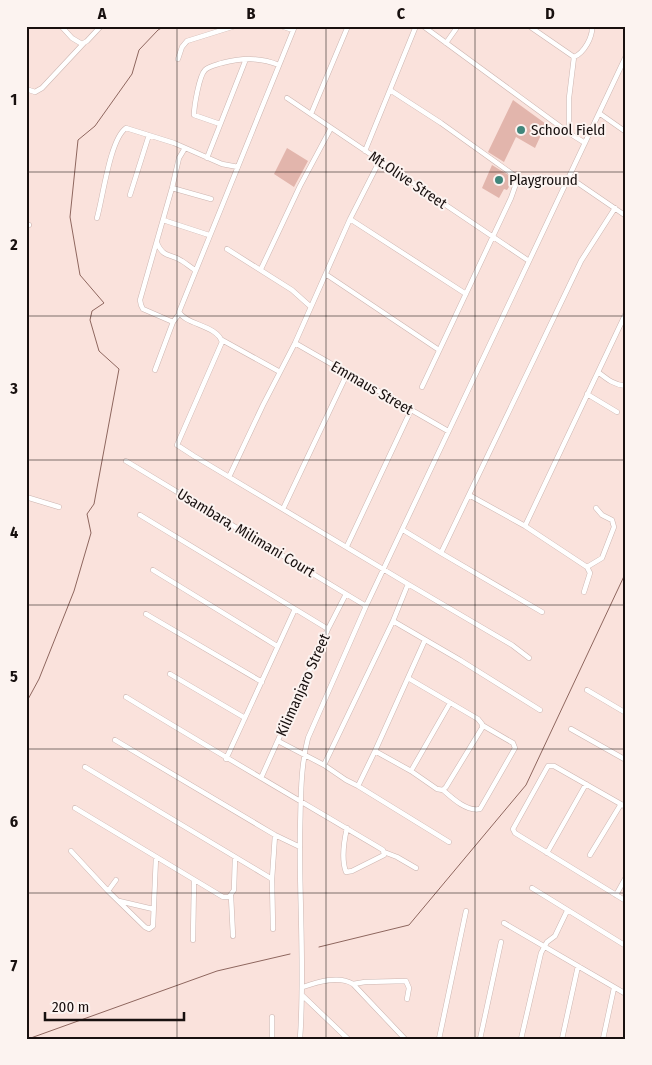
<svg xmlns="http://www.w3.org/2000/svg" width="652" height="1065" font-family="'Fira Sans Condensed',sans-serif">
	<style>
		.green { fill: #e2b5ac }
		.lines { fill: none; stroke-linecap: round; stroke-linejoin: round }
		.stream { stroke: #8e665e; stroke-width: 1 }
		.minor-casing { stroke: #ccb5b0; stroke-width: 5.5 }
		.minor { stroke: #fff; stroke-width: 4.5 }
		.grid { fill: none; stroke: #18100f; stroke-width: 1; stroke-opacity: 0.55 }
		.poi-dot { fill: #41867b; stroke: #fcf3f0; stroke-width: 2 }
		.labels { text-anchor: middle; stroke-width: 4; stroke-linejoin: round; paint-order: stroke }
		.poi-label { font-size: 15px; fill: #18100f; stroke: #fcf3f0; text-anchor: start }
		.street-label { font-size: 15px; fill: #18100f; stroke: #fcf3f0 }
		.neatline { fill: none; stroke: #18100f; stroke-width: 2 }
		.grid-label { font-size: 16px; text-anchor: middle; font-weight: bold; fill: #18100f }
	</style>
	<rect width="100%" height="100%" fill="#fae2dc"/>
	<path class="green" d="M513 100 546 124 535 148 516 137 504 162 488 152Z
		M287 148 308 161 294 187 274 174Z
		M492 165 510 176 512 182 507 190 504 189 499 198 482 188Z"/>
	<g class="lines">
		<path class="stream" d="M26 703 39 679 74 591 91 533 87 514 94 504 119 369 99 351 90 320 92 311 104 303 80 275 70 217 78 140 95 126 132 74 139 50 158 30 165 26
			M319 947 409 925 526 785 626 572
			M28 1039 217 971 290 954"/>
		<defs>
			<path id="minor" d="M61 26 72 38 82 44 87 41 101 26
				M281 26 293 30
				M295 26 179 312C186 325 217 325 222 342L177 445 194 456 408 584 393 621 460 660 540 710
				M423 26 569 133 585 143
				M529 26 574 57C584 53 593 37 592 26
				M446 43 458 26
				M178 59 182 47 187 41 235 26
				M29 90 35 92 42 88 84 43
				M390 90 441 123 518 178 511 198 422 387
				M287 98 529 261
				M599 113 626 132
				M311 114 348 26
				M220 124 194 115C194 107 199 76 205 70 209 66 216 65 222 63 242 58 259 57 279 65
				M569 133V98L574 57
				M365 151 416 26
				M207 158 246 59
				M569 177 626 216
				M172 188 211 199
				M130 195 149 135
				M97 218C103 197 110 139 126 128L174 143 222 164 238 167
				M350 219 466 294
				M163 220 209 235
				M26 225H29
				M157 243C164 259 171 253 182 261 187 264 190 267 195 270
				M227 249 292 290 311 307
				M261 269 300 186 331 128
				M327 275 439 350
				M179 314 173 322 143 309 141 305 140 300 172 188 179 158 185 148
				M222 340 280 372
				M295 343 448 431
				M155 370 173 322
				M598 372C607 379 614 385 626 386
				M587 394 617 412
				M126 461 366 606
				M229 477 263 405 295 343 350 219 380 160
				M469 495 525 526 626 313
				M26 497 59 507
				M283 509 347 374
				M140 515 328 629
				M525 526 587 567 590 573 584 592
				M403 530 441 553 581 261 615 208
				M347 546 411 410
				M441 553 542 612
				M587 567 602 558 614 527 612 520 602 515 596 508
				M153 570 277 646
				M408 584 512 645 529 658
				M146 614 262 682
				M425 640 375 751 358 786 449 842
				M170 674 245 718
				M587 690 626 713
				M126 697C211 749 297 799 383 850L384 855 352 871 346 872C341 859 344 841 347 828
				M571 729 626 760
				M115 740 275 835 300 847
				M278 741 324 765 346 780 358 786
				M375 751 411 771 437 789 443 790 446 787 482 728V724L478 719 408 678
				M226 759 295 609
				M324 765 393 621
				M85 767 272 879 273 929
				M411 771 450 703
				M261 778 328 629 346 594
				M443 790C452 798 467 812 480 809L515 748 513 743 482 725
				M626 807 554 766H548L513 829 515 833 626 901
				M75 808 223 897H229L234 890 235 857
				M71 851 108 891 145 927 149 929 153 926 156 857
				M384 852 397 857 416 868
				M547 853 586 784
				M590 855 621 804
				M272 879 275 835
				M532 888 626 946
				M108 891 116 880
				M616 895 626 877
				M231 896 233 936
				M119 901 153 909
				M504 923 626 994
				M193 940 194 880
				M353 984 365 982 406 981 409 988 407 999
				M303 987C317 982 339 975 353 984L405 1039
				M303 996 348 1039
				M272 1017V1039
				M300 1039C305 970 299 901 300 832 301 801 300 768 308 738L366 606 626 56
				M439 1039 466 911
				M480 1039 501 942
				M521 1039 541 953 547 942 555 936 567 911
				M562 1039 578 966
				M603 1039 614 988"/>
		</defs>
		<use href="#minor" class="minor-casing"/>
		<use href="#minor" class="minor"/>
	</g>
	<path class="grid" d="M177 26V1039M326 26V1039M475 26V1039M26 172H626M26 316H626M26 460H626M26 605H626M26 749H626M26 893H626"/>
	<g class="poi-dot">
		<circle cx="521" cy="130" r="5"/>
		<circle cx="499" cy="180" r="5"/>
	</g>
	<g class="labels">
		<g class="poi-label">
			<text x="531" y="135">School Field</text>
			<text x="509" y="185">Playground</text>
		</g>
		<g class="street-label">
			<text transform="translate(408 180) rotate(34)" y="5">Mt.Olive Street</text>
			<text transform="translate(372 388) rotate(30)" y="5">Emmaus Street</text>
			<text transform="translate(246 533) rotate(31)" y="5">Usambara, Milimani Court</text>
			<text transform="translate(303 685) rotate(-66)" y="5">Kilimanjaro Street</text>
		</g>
	</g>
	<rect width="652" height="1065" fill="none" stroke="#fcf3f0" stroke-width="55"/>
	<path d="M45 1012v8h139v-8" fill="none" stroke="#18100f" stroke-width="2.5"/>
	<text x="52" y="1012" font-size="15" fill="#18100f" stroke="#fcf3f0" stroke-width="4" paint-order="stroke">200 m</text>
	<rect x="28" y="28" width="596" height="1010" class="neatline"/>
	<g class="grid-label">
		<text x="102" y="19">A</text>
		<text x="251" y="19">B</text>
		<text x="401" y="19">C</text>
		<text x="550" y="19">D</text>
		<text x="14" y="105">1</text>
		<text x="14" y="250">2</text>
		<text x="14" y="394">3</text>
		<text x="14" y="538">4</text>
		<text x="14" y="682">5</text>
		<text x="14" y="827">6</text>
		<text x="14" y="971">7</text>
	</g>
</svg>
